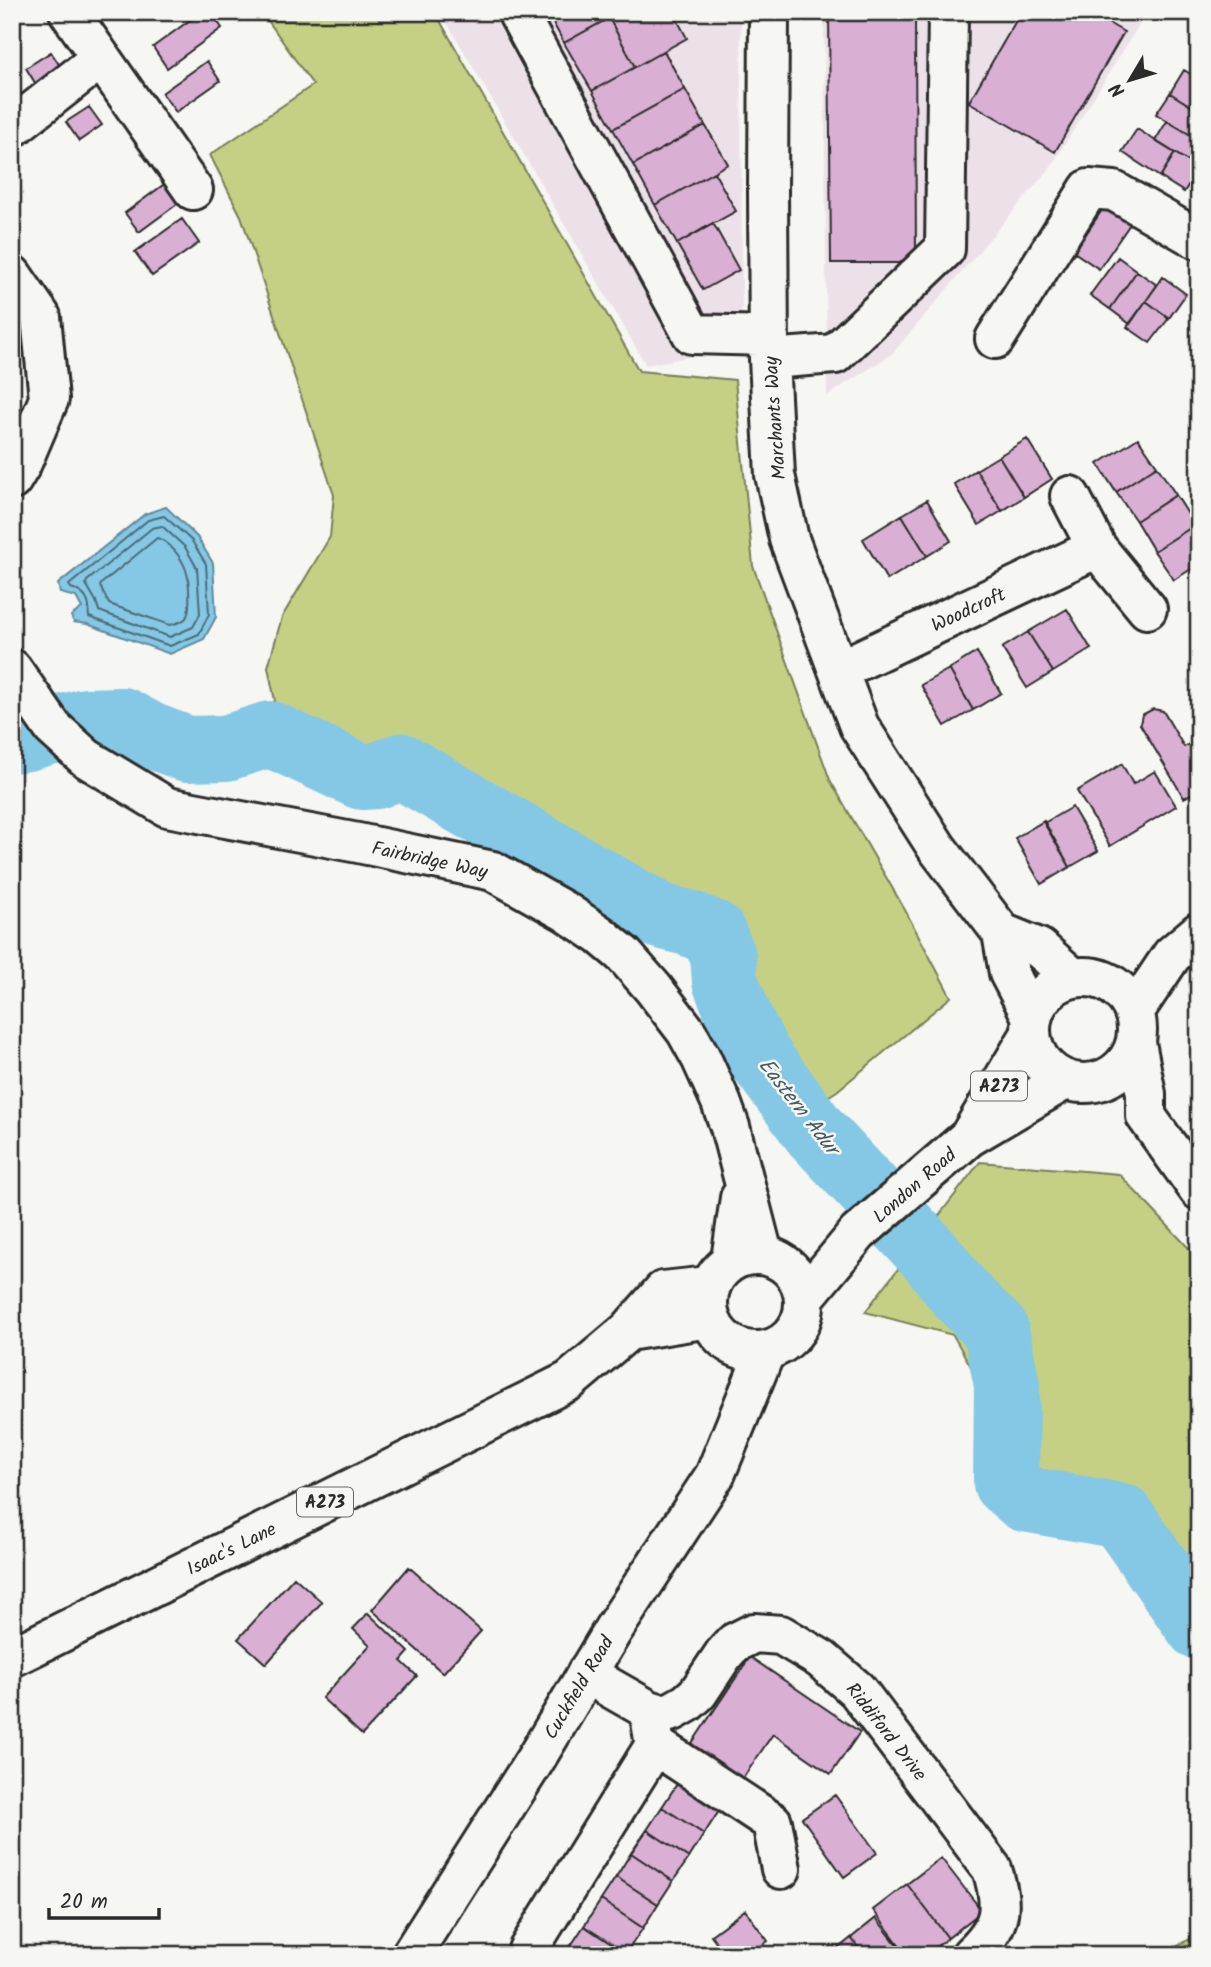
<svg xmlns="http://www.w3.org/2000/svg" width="1211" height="1967" font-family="Kalam,sans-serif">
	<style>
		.built { fill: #ede1e9 }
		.green { fill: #c5d084; stroke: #787e58; stroke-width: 2 }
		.water { fill: #84c8e5; stroke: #60899b; stroke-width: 2 }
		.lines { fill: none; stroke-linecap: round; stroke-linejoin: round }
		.shore { stroke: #4f6a75; stroke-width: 2 }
		.river { stroke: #84c8e5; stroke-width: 66 }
		.building { fill: #d9afd4; stroke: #2b2b2b; stroke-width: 2 }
		.minor-casing { stroke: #2b2b2b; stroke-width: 44 }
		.major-casing { stroke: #2b2b2b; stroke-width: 44 }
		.minor { stroke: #f6f6f2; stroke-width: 38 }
		.major { stroke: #f6f6f2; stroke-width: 38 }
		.labels { text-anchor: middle; stroke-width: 5; stroke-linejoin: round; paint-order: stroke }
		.shield { fill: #f6f6f2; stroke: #686867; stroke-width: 2 }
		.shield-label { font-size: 18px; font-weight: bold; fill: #2b2b2b }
		.street-label { font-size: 19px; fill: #2b2b2b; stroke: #f6f6f2 }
		.water-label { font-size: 21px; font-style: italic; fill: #465a63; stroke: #f6f6f2 }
	</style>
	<rect width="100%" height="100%" fill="#f6f6f2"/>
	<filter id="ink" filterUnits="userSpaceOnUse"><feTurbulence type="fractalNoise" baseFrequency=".0143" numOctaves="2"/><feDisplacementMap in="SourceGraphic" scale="14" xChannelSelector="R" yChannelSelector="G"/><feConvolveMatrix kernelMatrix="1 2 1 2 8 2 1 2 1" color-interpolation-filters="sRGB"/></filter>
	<g filter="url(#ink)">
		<path class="built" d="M441 12H741L742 347 646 365Z
			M824 12H1147L1050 168 892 354 827 396Z"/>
		<path class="green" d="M262 12H435L639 371 735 380 753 566 830 780 905 910 951 997 837 1091 801 1114 722 932 620 897 550 854 451 800 257 715 275 701 268 667 282 617 330 537 334 495 241 216 210 155 313 85Z
			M980 1162 1119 1174 1199 1259V1605L1103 1482 1028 1467 953 1335 865 1312Z
			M1199 1935V1955H1156Z"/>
		<path class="water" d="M166 507 197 537 213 563 216 617 204 639 170 654 87 624 74 622 71 616 82 608 76 597 60 593 58 584 145 514Z"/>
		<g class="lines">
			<path class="shore" d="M164 516 192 541 206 564 209 614 199 634 170 646 89 617C88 614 89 610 89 607 88 597 80 591 71 588L69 585 148 520Z
				M162 526 185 547 197 568 200 614 193 627 170 637 99 611 96 601 86 584 87 581 152 528Z
				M157 538C169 541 182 558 186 570 189 578 192 613 185 619 182 622 174 624 170 625L109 604 100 586 102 583Z"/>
			<path class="river" d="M12 740 27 738 86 721 122 720 150 735 187 749 226 748 270 734 362 777 376 776 401 766 660 916 688 923 713 933 723 956 725 981 744 1028 760 1058 816 1133 932 1257 961 1295 996 1330 1007 1385 1006 1483 1025 1499 1121 1516 1199 1627"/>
		</g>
		<path class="building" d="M201 12H211L222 28 167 68 153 47Z
			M547 12H606L609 18 564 43Z
			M620 12H673L687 38 635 67 609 18Z
			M829 12H915L916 263H831Z
			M1021 12H1089L1124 32 1055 152 969 102Z
			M609 18 635 67 592 91 564 43Z
			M664 51 685 89 613 129 592 91Z
			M51 52 62 69 37 86 26 68Z
			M207 61 220 81 176 112 162 93Z
			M1184 70 1199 79V93L1191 106 1170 93Z
			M685 89 705 125 633 165 613 129Z
			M1170 93 1199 111V140L1156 114Z
			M89 107 102 125 79 141 66 122Z
			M1167 121 1199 140V157L1194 165 1155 141Z
			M705 125 728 164 655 205 633 165Z
			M1137 129 1175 153 1160 177 1122 152Z
			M1175 153 1199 168 1184 192 1160 177Z
			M714 172 736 211 677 244 655 205Z
			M170 180 184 199 139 232 125 213Z
			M1106 204 1132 221 1099 269 1074 252Z
			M182 219 199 243 152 276 135 252Z
			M713 223 739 270 703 290 677 244Z
			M1118 257 1137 271 1110 309 1090 295Z
			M1137 271 1157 285 1130 324 1110 309Z
			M1163 277 1186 294 1169 318 1146 301Z
			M1146 301 1169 318 1150 343 1127 327Z
			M1199 340V371H1197L1195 341Z
			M1138 438 1157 466 1116 492 1098 464Z
			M1027 439 1052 479 1024 497 999 456Z
			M999 456 1024 497 1002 511 976 470Z
			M1157 466 1176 495 1136 521 1116 492Z
			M976 470 1002 511 979 525 954 484Z
			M1176 495 1195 525 1154 551 1136 521Z
			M927 500 951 541 927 556 902 515Z
			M902 515 927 556 887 580 863 539Z
			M1195 525 1199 531V564L1174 580 1154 551Z
			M1067 609 1091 649 1053 672 1028 632Z
			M1028 632 1053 672 1027 688 1002 648Z
			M977 652 1001 693 973 710 949 669Z
			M949 669 973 710 945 726 921 685Z
			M1153 709 1163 711 1184 747 1199 739V790L1184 798 1140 724 1142 715Z
			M1122 764 1133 784 1155 771 1176 806 1110 846 1077 791Z
			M1072 807 1098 851 1070 867 1044 823Z
			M1044 821 1070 867 1041 884 1015 838Z
			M409 1567 481 1631 443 1673 372 1610Z
			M294 1577 322 1602 266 1664 238 1639Z
			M368 1613 409 1652 401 1661 417 1676 362 1735 322 1698 370 1645 353 1629Z
			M750 1657 860 1732 831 1774 773 1734 741 1781 690 1746Z
			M677 1784 719 1811 704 1834 662 1807Z
			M835 1795 877 1853 844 1877 802 1818Z
			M662 1807 704 1834 689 1858 647 1830Z
			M647 1830 689 1858 673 1881 631 1853Z
			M631 1853 673 1881 658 1904 616 1877Z
			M941 1858 982 1911 948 1938 907 1884Z
			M616 1877 658 1904 643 1928 601 1900Z
			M907 1884 948 1938 925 1955H907L873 1910Z
			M601 1900 643 1928 626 1953 584 1926Z
			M745 1910 768 1941 749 1955H726L711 1935Z
			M876 1918 905 1955H864L851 1938Z
			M584 1926 622 1951 620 1955H582L570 1947Z
			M851 1938 864 1955H830Z"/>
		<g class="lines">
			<defs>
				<path id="minor" d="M69 12 193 190
					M517 12 692 334 769 336
					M769 12 768 192 769 359 775 475 789 539 859 726 937 848 1002 933 1009 973 1032 1017
					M12 128 101 58
					M12 275 41 317 49 399 21 465 12 480
					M995 339 1089 189 1114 191 1199 240
					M769 359 835 354 945 249 948 12
					M1070 496 1097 548 1147 609
					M12 669 53 728 86 758 167 807 358 843 493 871 566 912 600 935 624 955 653 988 686 1031 701 1058 721 1102 730 1127 763 1254
					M839 670 1097 548
					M1002 933 1039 948 1073 978
					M731 1260 740 1198
					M587 1672 607 1686 649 1710 662 1714 673 1711 687 1703 698 1693 724 1654 734 1643 754 1633 781 1635 821 1659 857 1690 992 1869C1004 1908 1002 1926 971 1955
					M655 1745 772 1822 781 1869
					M528 1950 655 1745 649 1710"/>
				<path id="major" d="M1031 1030a53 53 0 1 1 106 0a53 53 0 1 1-106 0Z
					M1134 1012 1172 955 1199 932
					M1136 1043 1146 1094V1116L1199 1190
					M972 1132 1030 1035
					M708 1303a48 48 0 1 1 96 0a48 48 0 1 1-96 0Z
					M804 1298 858 1233 969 1137 1065 1080
					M628 1331 709 1318
					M12 1657 569 1381 628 1331 663 1291 709 1286
					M411 1955 535 1760 613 1630 715 1475 766 1350"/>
			</defs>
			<use href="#minor" class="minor-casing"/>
			<use href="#major" class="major-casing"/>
			<use href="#minor" class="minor"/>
			<use href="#major" class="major"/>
		</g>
	</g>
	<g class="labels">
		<g class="shield">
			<rect x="971" y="1071.5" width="56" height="29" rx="5"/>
			<rect x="297" y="1487.5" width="56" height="29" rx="5"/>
		</g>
		<g class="shield-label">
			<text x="999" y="1092">A273</text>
			<text x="325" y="1508">A273</text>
		</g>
		<g class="street-label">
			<text transform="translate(774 418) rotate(-94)" y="7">Marchants Way</text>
			<text transform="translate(968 609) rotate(-25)" y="7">Woodcroft</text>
			<text transform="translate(430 859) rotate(12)" y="7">Fairbridge Way</text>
			<text transform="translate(914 1185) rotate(-41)" y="7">London Road</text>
			<text transform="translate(231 1548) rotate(-26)" y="7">Isaac's Lane</text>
			<text transform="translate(578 1687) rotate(-59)" y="7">Cuckfield Road</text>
			<text transform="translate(887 1731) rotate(52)" y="7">Riddiford Drive</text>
		</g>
		<g class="water-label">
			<text transform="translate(799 1106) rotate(52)" y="7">Eastern Adur</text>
		</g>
	</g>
	<rect width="1211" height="1967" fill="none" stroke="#f6f6f2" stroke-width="42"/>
	<rect x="21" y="21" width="1169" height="1925" fill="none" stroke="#2b2b2b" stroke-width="2.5" filter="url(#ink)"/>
	<g transform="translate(1130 80) rotate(232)" stroke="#f6f6f2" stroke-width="5" paint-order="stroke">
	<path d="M0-5L12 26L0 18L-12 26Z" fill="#2b2b2b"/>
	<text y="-10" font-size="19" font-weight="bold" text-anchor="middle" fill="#2b2b2b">N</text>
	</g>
	<path d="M49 1908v10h110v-10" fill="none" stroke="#2b2b2b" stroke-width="3.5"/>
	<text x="60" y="1908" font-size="21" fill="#2b2b2b" stroke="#f6f6f2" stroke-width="5" paint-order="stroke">20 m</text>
</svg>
